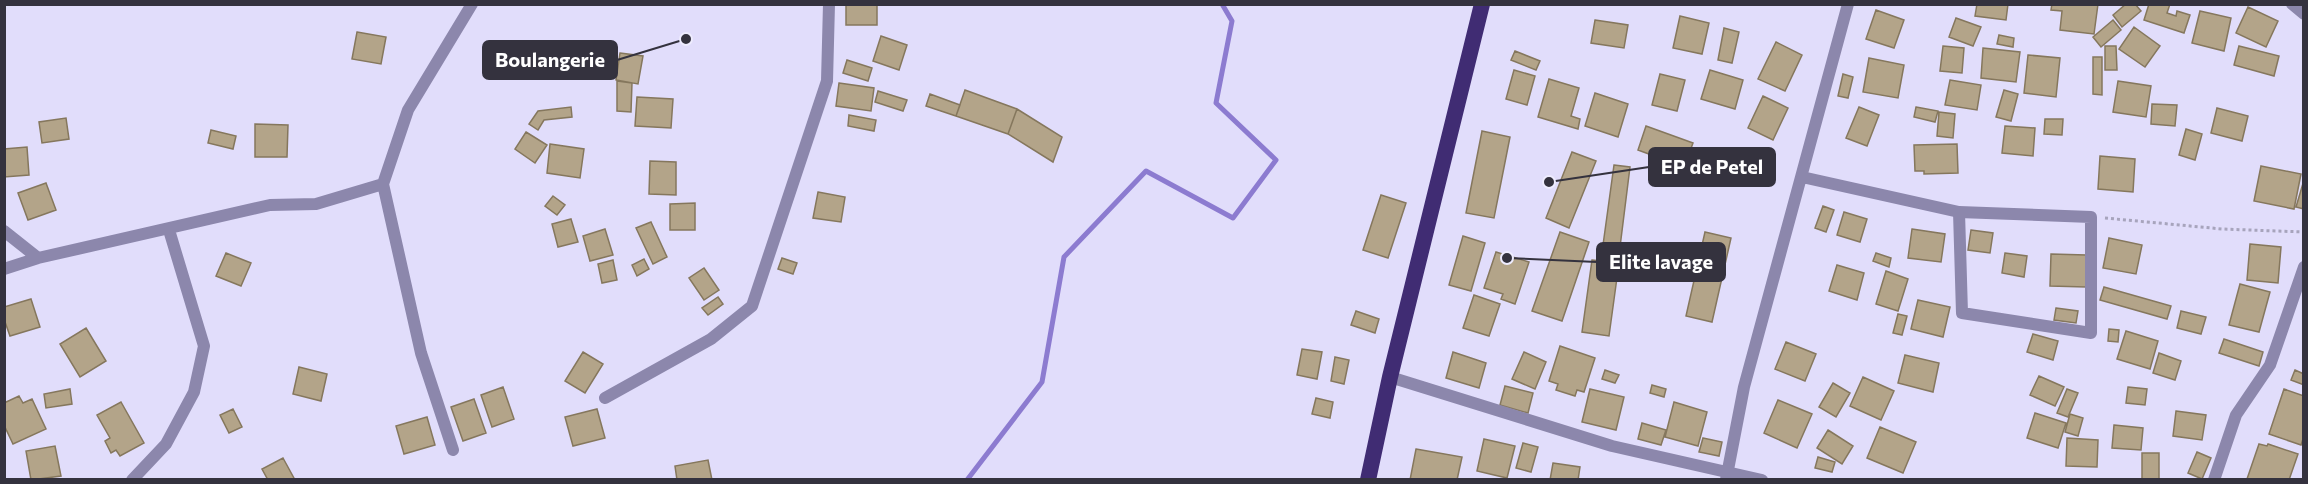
<svg xmlns="http://www.w3.org/2000/svg" width="2308" height="484" font-family="Commissioner,sans-serif">
	<style>
		.lines { fill: none; stroke-linecap: round; stroke-linejoin: round }
		.stream { stroke: #8c7bd0; stroke-width: 5 }
		.building { fill: #b3a489; stroke: #85775d; stroke-width: 1.5 }
		.path { stroke: #a7a4bc; stroke-width: 3; stroke-dasharray: 3 3; stroke-linecap: butt }
		.minor { stroke: #8c87ac; stroke-width: 12 }
		.trunk { stroke: #402c73; stroke-width: 16 }
		.leader { fill: none; stroke: #34323e; stroke-width: 2 }
		.callout-dot { fill: #34323e; stroke: #eeecfe; stroke-width: 2 }
		.callout { fill: #34323e; stroke: #34323e; stroke-width: 2 }
		.callout-label { font-size: 20px; text-anchor: middle; font-weight: bold; fill: #fff }
	</style>
	<rect width="100%" height="100%" fill="#e1ddfb"/>
	<g class="lines">
		<path class="stream" d="M967 480 1042 382 1064 257 1146 171 1233 218 1276 160 1216 103 1232 21 1222 4"/>
	</g>
	<path class="building" d="M1977 4H2008L2006 20 1975 16Z
		M2052 4H2098L2094 34 2060 30 2062 11 2051 10Z
		M2126 4H2135L2141 11 2122 27 2113 15Z
		M2149 4H2170L2167 13 2176 16 2177 11 2190 15 2184 33 2144 20Z
		M846 5H877V25H846Z
		M2248 7 2278 21 2266 47 2236 33Z
		M1876 10 1904 20 1894 48 1866 39Z
		M2200 11 2231 18 2224 51 2192 43Z
		M1680 16 1709 23 1702 54 1673 48Z
		M1956 18 1981 27 1973 46 1949 37Z
		M1595 20 1628 25 1624 48 1591 43Z
		M2113 20 2121 30 2101 47 2093 37Z
		M2134 27 2160 46 2145 67 2119 49Z
		M1724 28 1739 32 1732 63 1718 60Z
		M357 32 386 37 381 64 352 59Z
		M1999 35 2014 38 2013 47 1997 44Z
		M881 36 907 45 899 70 873 61Z
		M1776 42 1802 55 1785 91 1758 79Z
		M1943 46 1964 48 1962 73 1940 71Z
		M2105 46H2116L2117 70H2105Z
		M2239 46 2279 56 2274 76 2234 65Z
		M1983 48 2020 52 2016 82 1981 78Z
		M1515 51 1540 61 1536 70 1511 60Z
		M620 53 643 56 638 84 616 80Z
		M2028 55 2060 58 2056 97 2024 93Z
		M2093 57H2102V95L2093 94Z
		M1869 58 1904 65 1898 98 1863 92Z
		M847 60 872 68 868 81 843 73Z
		M1514 70 1535 76 1527 105 1506 99Z
		M1710 70 1743 80 1735 109 1701 99Z
		M1660 74 1685 80 1677 111 1652 105Z
		M1843 74 1853 77 1848 98 1838 96Z
		M1549 79 1579 88 1571 116 1580 119 1578 129 1538 117Z
		M1950 80 1981 85 1977 110 1945 105Z
		M617 81 632 83 631 112 617 111Z
		M2118 81 2151 86 2146 117 2113 112Z
		M839 83 874 88 871 111 836 106Z
		M965 90 1017 109 1008 134 956 116Z
		M2004 90 2018 94 2011 121 1996 117Z
		M878 91 907 100 903 111 875 102Z
		M1595 93 1628 104 1618 137 1585 126Z
		M930 94 960 105 956 116 926 106Z
		M1763 96 1788 108 1773 140 1748 128Z
		M637 97 673 99 671 128 635 126Z
		M2152 104 2177 105 2175 126 2151 124Z
		M571 107 572 117 544 120 538 130 529 124 538 111Z
		M1859 107 1879 115 1867 146 1846 138Z
		M1916 107 1938 111 1935 122 1914 117Z
		M2217 108 2248 116 2242 141 2211 133Z
		M1017 109 1062 137 1053 162 1008 134Z
		M1939 112 1955 114 1953 138 1937 136Z
		M849 115 876 120 874 131 848 126Z
		M66 118 69 139 42 143 39 122Z
		M2045 119H2063L2062 135 2044 134Z
		M255 124 288 125 287 157H255Z
		M1646 126 1693 143 1684 167 1638 150Z
		M2005 126 2035 128 2033 156 2002 153Z
		M2186 129 2202 134 2195 160 2179 155Z
		M211 130 236 136 233 149 208 143Z
		M1482 131 1510 137 1494 218 1466 213Z
		M526 132 547 145 535 163 515 149Z
		M550 144 584 149 580 178 547 173Z
		M1957 144 1958 173 1924 174V171H1915L1914 145Z
		M27 147 29 175 4 177V149Z
		M1572 152 1596 161 1569 228 1546 218Z
		M2100 156 2135 159 2133 192 2098 189Z
		M650 161 676 162V195L649 194Z
		M1614 165 1630 167 1620 247 1603 245Z
		M2261 166 2301 174 2294 209 2254 201Z
		M2304 180V209L2296 207Z
		M46 183 56 210 28 220 18 193Z
		M818 192 845 197 841 222 813 218Z
		M1381 195 1406 203 1388 258 1363 250Z
		M553 196 565 205 557 215 545 206Z
		M695 203V230H670V204Z
		M1823 206 1834 210 1826 232 1815 228Z
		M1844 212 1867 219 1860 242 1837 235Z
		M571 219 578 242 558 247 552 224Z
		M651 222 667 257 653 264 636 228Z
		M605 229 613 255 590 261 583 236Z
		M1912 229 1945 234 1941 262 1908 258Z
		M1971 230 1993 233 1990 253 1968 250Z
		M1560 232 1589 242 1562 321 1532 311Z
		M1705 232 1731 238 1712 322 1686 316Z
		M1463 236 1485 243 1471 291 1449 285Z
		M2109 238 2142 245 2136 274 2103 268Z
		M2250 244 2281 247 2278 283 2247 280Z
		M1496 252 1529 262 1515 304 1501 299 1503 294 1484 288Z
		M226 253 251 263 241 286 216 276Z
		M1876 253 1891 258 1889 267 1873 261Z
		M2005 253 2027 256 2024 277 2002 273Z
		M2051 254 2086 255V287L2050 286Z
		M782 258 797 263 793 274 778 269Z
		M644 259 649 269 637 276 632 265Z
		M613 260 617 280 602 283 598 264Z
		M1592 260 1619 263 1609 336 1582 332Z
		M1837 265 1864 273 1857 300 1829 291Z
		M704 268 719 290 704 300 689 278Z
		M1886 271 1908 279 1898 311 1876 304Z
		M2240 284 2270 292 2259 332 2229 325Z
		M2104 287 2171 306 2167 319 2100 300Z
		M1474 295 1500 304 1489 336 1463 328Z
		M718 297 723 304 708 315 702 308Z
		M31 299 40 327 10 336 4 319V307Z
		M1918 300 1950 307 1943 337 1911 329Z
		M2056 308 2078 311 2076 323 2054 320Z
		M1356 311 1379 319 1375 333 1351 325Z
		M2181 311 2206 317 2201 334 2177 328Z
		M1898 314 1907 316 1902 335 1893 333Z
		M86 328 106 361 80 377 60 344Z
		M2109 329 2119 330 2118 342 2108 341Z
		M2126 331 2158 341 2150 369 2117 359Z
		M2033 334 2058 341 2053 360 2027 352Z
		M2224 339 2263 352 2259 366 2219 353Z
		M1786 342 1816 354 1805 381 1775 369Z
		M1560 346 1595 358 1584 392 1577 390 1575 396 1556 390 1558 384 1549 381Z
		M1302 349 1322 352 1317 379 1297 375Z
		M583 352 603 364 585 393 565 381Z
		M1453 352 1486 363 1479 388 1446 378Z
		M1524 352 1546 362 1535 389 1512 379Z
		M2159 353 2181 361 2175 380 2153 373Z
		M1905 355 1939 363 1933 392 1898 383Z
		M1335 357 1349 360 1344 384 1331 381Z
		M299 367 327 374 321 401 293 394Z
		M1605 370 1619 375 1615 383 1602 379Z
		M2295 370 2304 374V385L2291 380Z
		M2039 376 2064 387 2055 406 2030 395Z
		M1863 377 1894 391 1881 420 1850 406Z
		M1833 383 1850 393 1836 417 1819 407Z
		M1652 385 1666 389 1664 397 1650 393Z
		M1505 386 1533 393 1528 413 1500 405Z
		M503 387 514 419 492 427 481 395Z
		M2128 387 2147 389 2145 405 2126 403Z
		M70 389 72 404 46 408 44 394Z
		M1590 389 1624 397 1616 430 1582 422Z
		M2067 389 2078 393 2068 417 2057 413Z
		M2284 389 2304 396V436L2301 445 2269 434Z
		M19 396 23 403 32 399 46 429 13 444 4 425V403Z
		M1316 398 1333 402 1330 418 1312 414Z
		M474 399 486 433 463 441 451 407Z
		M1778 400 1812 414 1797 448 1764 433Z
		M121 402 144 443 120 456 116 450 111 453 105 441 110 438 97 415Z
		M1674 402 1707 412 1698 446 1665 437Z
		M233 409 242 427 229 433 220 415Z
		M597 409 605 438 573 446 565 417Z
		M2176 411 2206 415 2202 440 2173 436Z
		M2035 413 2066 423 2058 448 2027 438Z
		M2070 414 2083 418 2078 436 2065 432Z
		M427 417 435 445 404 454 396 426Z
		M1642 423 1666 430 1661 445 1638 439Z
		M2114 425 2143 428 2141 450 2112 448Z
		M1880 427 1916 442 1903 473 1867 458Z
		M1828 430 1853 446 1842 464 1817 448Z
		M1703 438 1722 442 1719 456 1699 452Z
		M2067 438 2098 440 2097 467 2066 466Z
		M1484 439 1515 446 1507 478 1477 471Z
		M1523 443 1538 447 1531 472 1516 468Z
		M2259 444 2267 446 2268 444 2298 454 2289 480 2247 479Z
		M55 446 61 476 31 480 26 451Z
		M1416 449 1462 457 1457 480H1410Z
		M2197 452 2211 458 2202 479 2188 473Z
		M2142 453H2159V480H2142Z
		M1818 457 1835 462 1832 472 1815 468Z
		M283 458 295 480H268L262 469Z
		M708 460 712 480H677L675 466Z
		M1553 463 1580 467 1578 480H1550Z"/>
	<g class="lines">
		<path class="path" d="M2105 218 2222 229 2304 232"/>
		<path class="minor" d="M2292 4 2304 14
			M1802 177 1959 212 2091 217V333L1962 313 1959 212
			M4 231 38 258
			M4 269 38 258 270 205 316 204 383 184
			M1390 377 1612 446 1762 480
			M605 398 711 339 752 306 827 81 829 4
			M453 450 421 353 383 184 408 110 472 4
			M132 480 166 444 194 392 204 346 169 230
			M1726 480 1744 387 1848 4
			M2214 480 2236 415 2270 365 2304 267"/>
		<path class="trunk" d="M1368 480 1390 377 1482 4"/>
	</g>
	<path class="leader" d="M686 39L617 60M1549 182L1649 167M1507 258L1597 262"/>
	<g class="callout-dot">
		<circle cx="686" cy="39" r="6"/>
		<circle cx="1549" cy="182" r="6"/>
		<circle cx="1507" cy="258" r="6"/>
	</g>
	<g class="callout">
		<rect x="483" y="41" width="134" height="38" rx="6"/>
		<rect x="1649" y="148" width="126" height="38" rx="6"/>
		<rect x="1597" y="243" width="128" height="38" rx="6"/>
	</g>
	<g class="callout-label">
		<text x="550" y="67">Boulangerie</text>
		<text x="1712" y="174">EP de Petel</text>
		<text x="1661" y="269">Elite lavage</text>
	</g>
	<rect width="2308" height="484" fill="none" stroke="#34323e" stroke-width="12"/>
</svg>
